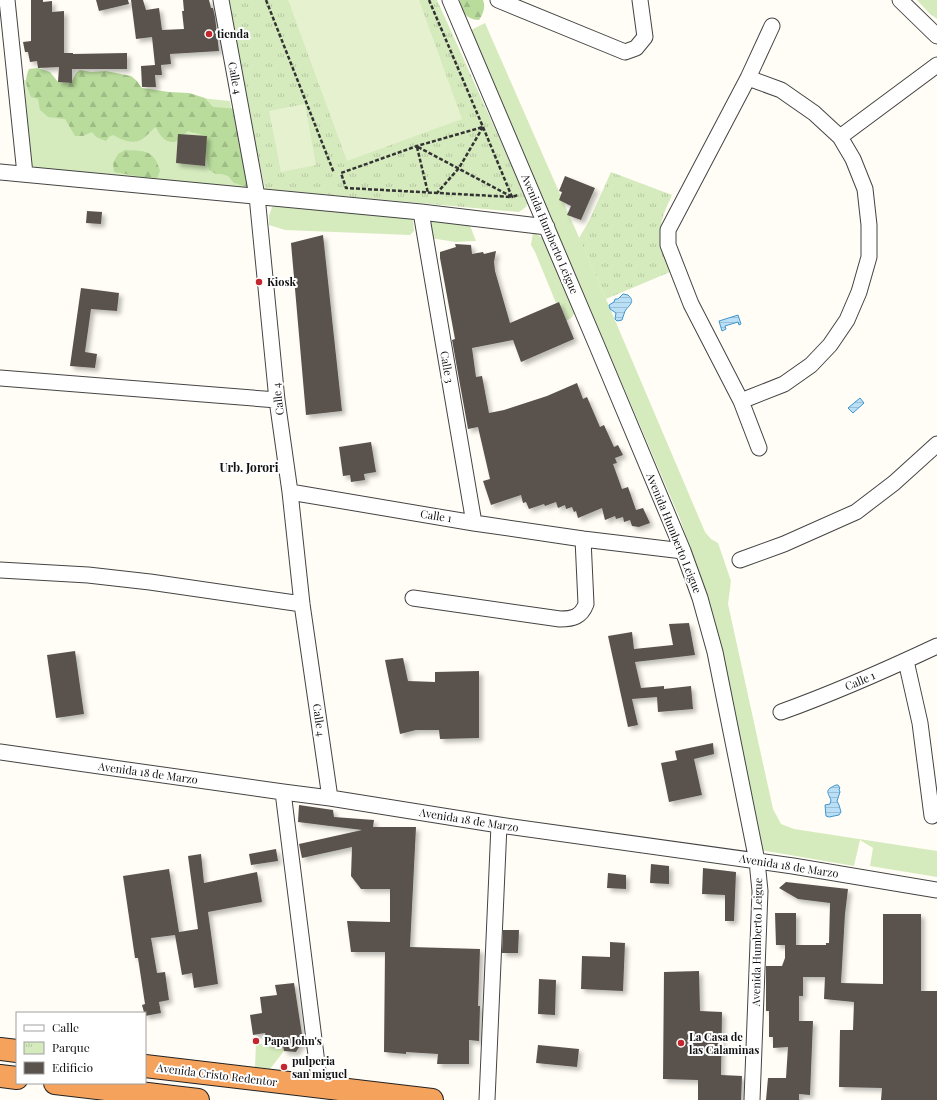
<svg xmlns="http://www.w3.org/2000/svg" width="937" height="1100" font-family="'Playfair Display',serif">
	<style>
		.grass { fill: #d5ebbd }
		.forest { fill: url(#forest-firs) }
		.park { fill: url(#park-tufts) }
		.pitch { fill: #e6f2cf }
		.water { fill: url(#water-rules); stroke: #3f96cf }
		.building { fill: #5a524d; filter: url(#shadow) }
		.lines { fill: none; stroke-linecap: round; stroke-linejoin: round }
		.street-casing { stroke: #444; stroke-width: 17 }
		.highway-casing { stroke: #222; stroke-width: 24 }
		.path { stroke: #333; stroke-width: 2.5; stroke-dasharray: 4 2; stroke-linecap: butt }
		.street { stroke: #fff; stroke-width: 15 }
		.highway { stroke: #f5a25d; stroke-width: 22 }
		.poi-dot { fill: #c4262e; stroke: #fff; stroke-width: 1.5 }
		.labels { text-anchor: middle; stroke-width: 4; stroke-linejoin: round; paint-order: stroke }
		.poi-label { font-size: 11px; font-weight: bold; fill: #111; stroke: #fff; text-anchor: start }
		.street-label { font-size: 11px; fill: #111; stroke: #fff }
		.neighbourhood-label { font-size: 12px; font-weight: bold; fill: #111; stroke: #fff }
	</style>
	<defs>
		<pattern id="forest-firs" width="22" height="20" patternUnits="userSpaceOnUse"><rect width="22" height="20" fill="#b9dc9c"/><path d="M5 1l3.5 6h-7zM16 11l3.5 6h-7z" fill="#9ebc85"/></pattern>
		<pattern id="park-tufts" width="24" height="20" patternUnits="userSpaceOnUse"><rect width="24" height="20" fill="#d5ebbd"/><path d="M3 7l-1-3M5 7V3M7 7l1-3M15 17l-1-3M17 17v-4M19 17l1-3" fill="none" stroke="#b6c8a1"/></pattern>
		<pattern id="water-rules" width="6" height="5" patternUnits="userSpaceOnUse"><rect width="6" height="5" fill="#b9e0f7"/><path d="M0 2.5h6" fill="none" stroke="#9ebfd3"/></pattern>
		<filter id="shadow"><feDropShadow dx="3.5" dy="3.5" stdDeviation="2" flood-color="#0004"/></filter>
	</defs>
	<rect width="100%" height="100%" fill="#fffdf5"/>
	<path class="grass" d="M485 23 606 299 705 532 711 539 718 543 731 581 728 604 773 809 781 824 794 829 937 851V877L870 866 873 848 860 840 854 866 761 850 734 704 714 617 680 519 471 30Z
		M24 80 230 101 247 196 39 174 31 165Z
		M277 205 413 218 414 231 410 235 285 230 269 225V216L272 207Z
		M433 220 469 223 476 241 456 242 430 238 429 226Z
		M533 232 544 239 575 312 572 317 566 321 559 302 556 303 535 252 531 245Z
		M256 1043 283 1046 284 1051 270 1069 255 1067Z"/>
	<path class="forest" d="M460 0H483C486 7 483 14 479 20 466 19 463 13 460 1Z
		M38 68 50 72 58 82 71 83 76 73 80 70 91 72 106 71 131 76 137 81 142 88 169 92 189 93 205 98 213 107 238 109 250 188 234 183 228 176 222 174H216L209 170 205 149 207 136 188 131 175 142C165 143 160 136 156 127 152 129 150 133 146 136 136 146 124 141 113 135L109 137 106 141 96 137 92 132 83 136H75L65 119 48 117 40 110 38 99 31 97C26 86 24 80 29 69Z
		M125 150C146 151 154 150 160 171L157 178 142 177 114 172 113 163 118 154Z"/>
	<path class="park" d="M225 0H437L528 202 526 207 519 212 265 189Z
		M917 0H937V19L929 13Z
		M611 172 672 195C668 204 663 214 661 224 657 241 665 256 670 272L606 299 579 238 589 221Z"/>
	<path class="pitch" d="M288 0H419L462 119 347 161Z
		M305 104 316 165 281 172 269 111Z"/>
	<path class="water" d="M623 294 628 295C636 302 629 305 625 311 624 314 623 317 622 320L617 321 615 319 616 313 610 309 609 305 614 302 615 299H618Z
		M738 315 741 324 739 325 738 322 725 326 726 329 722 331 719 321Z
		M860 398 864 403 853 413 848 408Z
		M836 785H838L840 788 839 789 840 792 837 801 839 805 841 812 839 815 829 817 826 816 825 805 830 804 831 800C827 791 825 790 836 785Z"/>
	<path class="building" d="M31 0H43V2L52 1V12L64 11V53H73V54L127 53V69H72V83L58 82 59 67 38 68 37 61 30 62 28 52H25L23 42 31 41Z
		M96 0H128L129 4 99 11Z
		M131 0H143L146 10 159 8 162 30 184 29 182 11H184L183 0H209L211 8H213L215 17 219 51 170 54 171 64 161 65 162 75H155L156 87H142L141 66 155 65 152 37 136 39Z
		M178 134 207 136 205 166 176 163Z
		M565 176 595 188 581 220 567 215 571 206 559 200 562 192 559 191Z
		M87 211 102 212 101 224 86 223Z
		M323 235 342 411 306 415 291 243Z
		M455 244 471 245 472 254 483 252 484 254 496 251 494 262 495 271 510 323 559 302 574 339 521 362 513 340 472 348 476 377 482 376 489 413 504 410 547 396 577 383 583 399 587 397 600 427 604 425 614 447 618 445 623 455 615 458 617 463 613 464 622 489 628 487 636 510 643 508 650 523 639 527 632 526 630 520 624 522 623 517 616 519 615 516 605 520 602 508 578 518 576 511 574 512 572 507 566 509 565 505 558 508 556 502 545 506 544 504 529 509 526 502 523 503 521 495 491 505 483 481 490 479 478 427 468 429 452 340 455 339 440 258V252L456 247Z
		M81 288 119 293 117 311 91 309 85 352 97 354 95 368 70 366Z
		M371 442 376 472 364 474 365 480 351 482 350 475 343 476 339 447Z
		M689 623 695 655 635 662 641 688 664 686V689L691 686 693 709 658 712 657 697 632 699 638 725 628 727 608 636 632 632 634 649 673 645 669 624Z
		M75 651 84 714 56 718 47 655Z
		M403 658 408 681 435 682V672L479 671V738L440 739 439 730H416L400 734 385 660Z
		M713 743 714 754 694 759 702 795 669 802 661 763 677 760 675 751Z
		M299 805 333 810 334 817 374 820 373 827H416L410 947 480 949 478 1006H480L479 1041 469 1040V1064H437L438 1054 406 1052V1054L384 1052 385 952H351L347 921 390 922V889H361L351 876 352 847 302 858 299 844 362 830 298 822Z
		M276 849 278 861 251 865 249 854Z
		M201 854 204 883 257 872 262 902 208 912 218 984 194 988 192 973 182 975 175 935 151 938 157 973 165 972 169 1000 159 1002 161 1013 145 1016 142 1005 145 1004 138 958H135L123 876 169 869 179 932 198 929 188 856Z
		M651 864 669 866V884L650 883Z
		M703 868 736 872 734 921H725V895L702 894Z
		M608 873 626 875V889L607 888Z
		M786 882 848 889 845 914 841 983 883 984V914H921V991H937V1100H881L882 1088 839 1087 840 1030H853L854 1002 824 999 825 977H803V996H799V1021H813L810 1095 799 1094V1100H766L768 1078H786L788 1047 773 1048V1037H769V1011H766V966H782L785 958V945H776L775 913H796V945H826V943H829L830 903 798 899 779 888Z
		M503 930H519L518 953H502Z
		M610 942 625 943 623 991 581 989 582 956 610 957Z
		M699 971 700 1011 722 1012 721 1075 742 1076 741 1100H698V1080L663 1079 664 972Z
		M539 979 556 980 555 1015 538 1014Z
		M294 983 303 1041 296 1052 284 1051 283 1046 267 1044 265 1033 253 1035 250 1015 262 1013 260 997 277 995 275 985Z
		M538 1045 579 1049 577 1067 536 1063Z"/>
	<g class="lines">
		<defs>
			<path id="street" d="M7 0 25 174
				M221 0 257 196 277 400 290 492 302 604 330 798
				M450 0 597 346 683 551 700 598 715 652 757 861 760 891 752 1100
				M498 0 625 52 636 48 645 37 640 0
				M900 0 937 36
				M840 137 937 65
				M0 172 421 212 547 227
				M421 212 474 523
				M0 378 277 400
				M741 401 784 384 811 365 830 345 847 320 859 292 869 257V225L865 189 853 159 840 137 814 113 781 90 748 78
				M759 448 741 401 691 304 668 245V230L748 78 772 26
				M290 492 474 523 583 539 683 551
				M740 560 784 544 856 512 894 483 937 444
				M0 570 88 575 150 582 302 604
				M413 598 560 619C573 619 581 617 586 604L583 539
				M906 661 920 723 932 816
				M781 712C834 693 886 670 937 646
				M0 752 283 792 330 798 499 825 793 866 937 890
				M283 792 320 1087
				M487 1100 499 825"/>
			<path id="highway" d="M0 1049 17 1051
				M145 1066 432 1100
				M0 1076 17 1078
				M55 1083 198 1100"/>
		</defs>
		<use href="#street" class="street-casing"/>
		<use href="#highway" class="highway-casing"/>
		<path class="path" d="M266 0 334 173
			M429 0 483 127 459 168 437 193
			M483 127 512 197 346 188 341 173 417 146Z
			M417 147 428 193
			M418 147 512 197 518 195"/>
		<use href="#street" class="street"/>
		<use href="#highway" class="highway"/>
	</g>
	<g class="poi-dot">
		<circle cx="209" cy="34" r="4"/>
		<circle cx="259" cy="282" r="4"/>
		<circle cx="256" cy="1041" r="4"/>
		<circle cx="681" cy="1043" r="4"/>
		<circle cx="284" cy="1067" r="4"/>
	</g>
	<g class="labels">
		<g class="poi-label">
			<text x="217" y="38">tienda</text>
			<text x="267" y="286">Kiosk</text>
			<text x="689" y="1041">La Casa de<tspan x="689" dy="13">las Calaminas</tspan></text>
			<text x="264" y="1045">Papa John's</text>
			<text x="292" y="1065">pulperia<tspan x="292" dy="13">san miguel</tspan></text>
		</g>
		<g class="street-label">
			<text transform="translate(235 78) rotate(79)" y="4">Calle 4</text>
			<text transform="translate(550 234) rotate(67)" y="4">Avenida Humberto Leigue</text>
			<text transform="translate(447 367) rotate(80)" y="4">Calle 3</text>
			<text transform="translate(278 399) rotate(-97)" y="4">Calle 4</text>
			<text transform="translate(436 516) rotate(9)" y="4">Calle 1</text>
			<text transform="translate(674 533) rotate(68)" y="4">Avenida Humberto Leigue</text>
			<text transform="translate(860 681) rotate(-23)" y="4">Calle 1</text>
			<text transform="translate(319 720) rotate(82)" y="4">Calle 4</text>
			<text transform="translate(148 773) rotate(8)" y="4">Avenida 18 de Marzo</text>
			<text transform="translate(469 820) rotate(9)" y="4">Avenida 18 de Marzo</text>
			<text transform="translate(789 866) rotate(9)" y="4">Avenida 18 de Marzo</text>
			<text transform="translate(757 942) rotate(-89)" y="4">Avenida Humberto Leigue</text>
			<text transform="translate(217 1075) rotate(7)" y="4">Avenida Cristo Redentor</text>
		</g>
		<g class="neighbourhood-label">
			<text x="249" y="472">Urb. Jorori</text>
		</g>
	</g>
	<rect x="16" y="1012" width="130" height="72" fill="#ffffff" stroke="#a0a0a0"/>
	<rect x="24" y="1025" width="20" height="6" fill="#ffffff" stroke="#a0a0a0"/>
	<text x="52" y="1032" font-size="12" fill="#111111">Calle</text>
	<rect x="24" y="1042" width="20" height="12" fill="url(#park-tufts)" stroke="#a0a0a0"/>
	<text x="52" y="1052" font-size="12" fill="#111111">Parque</text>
	<rect x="24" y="1062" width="20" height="12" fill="#5a524d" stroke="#a0a0a0"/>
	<text x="52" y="1072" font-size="12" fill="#111111">Edificio</text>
</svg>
